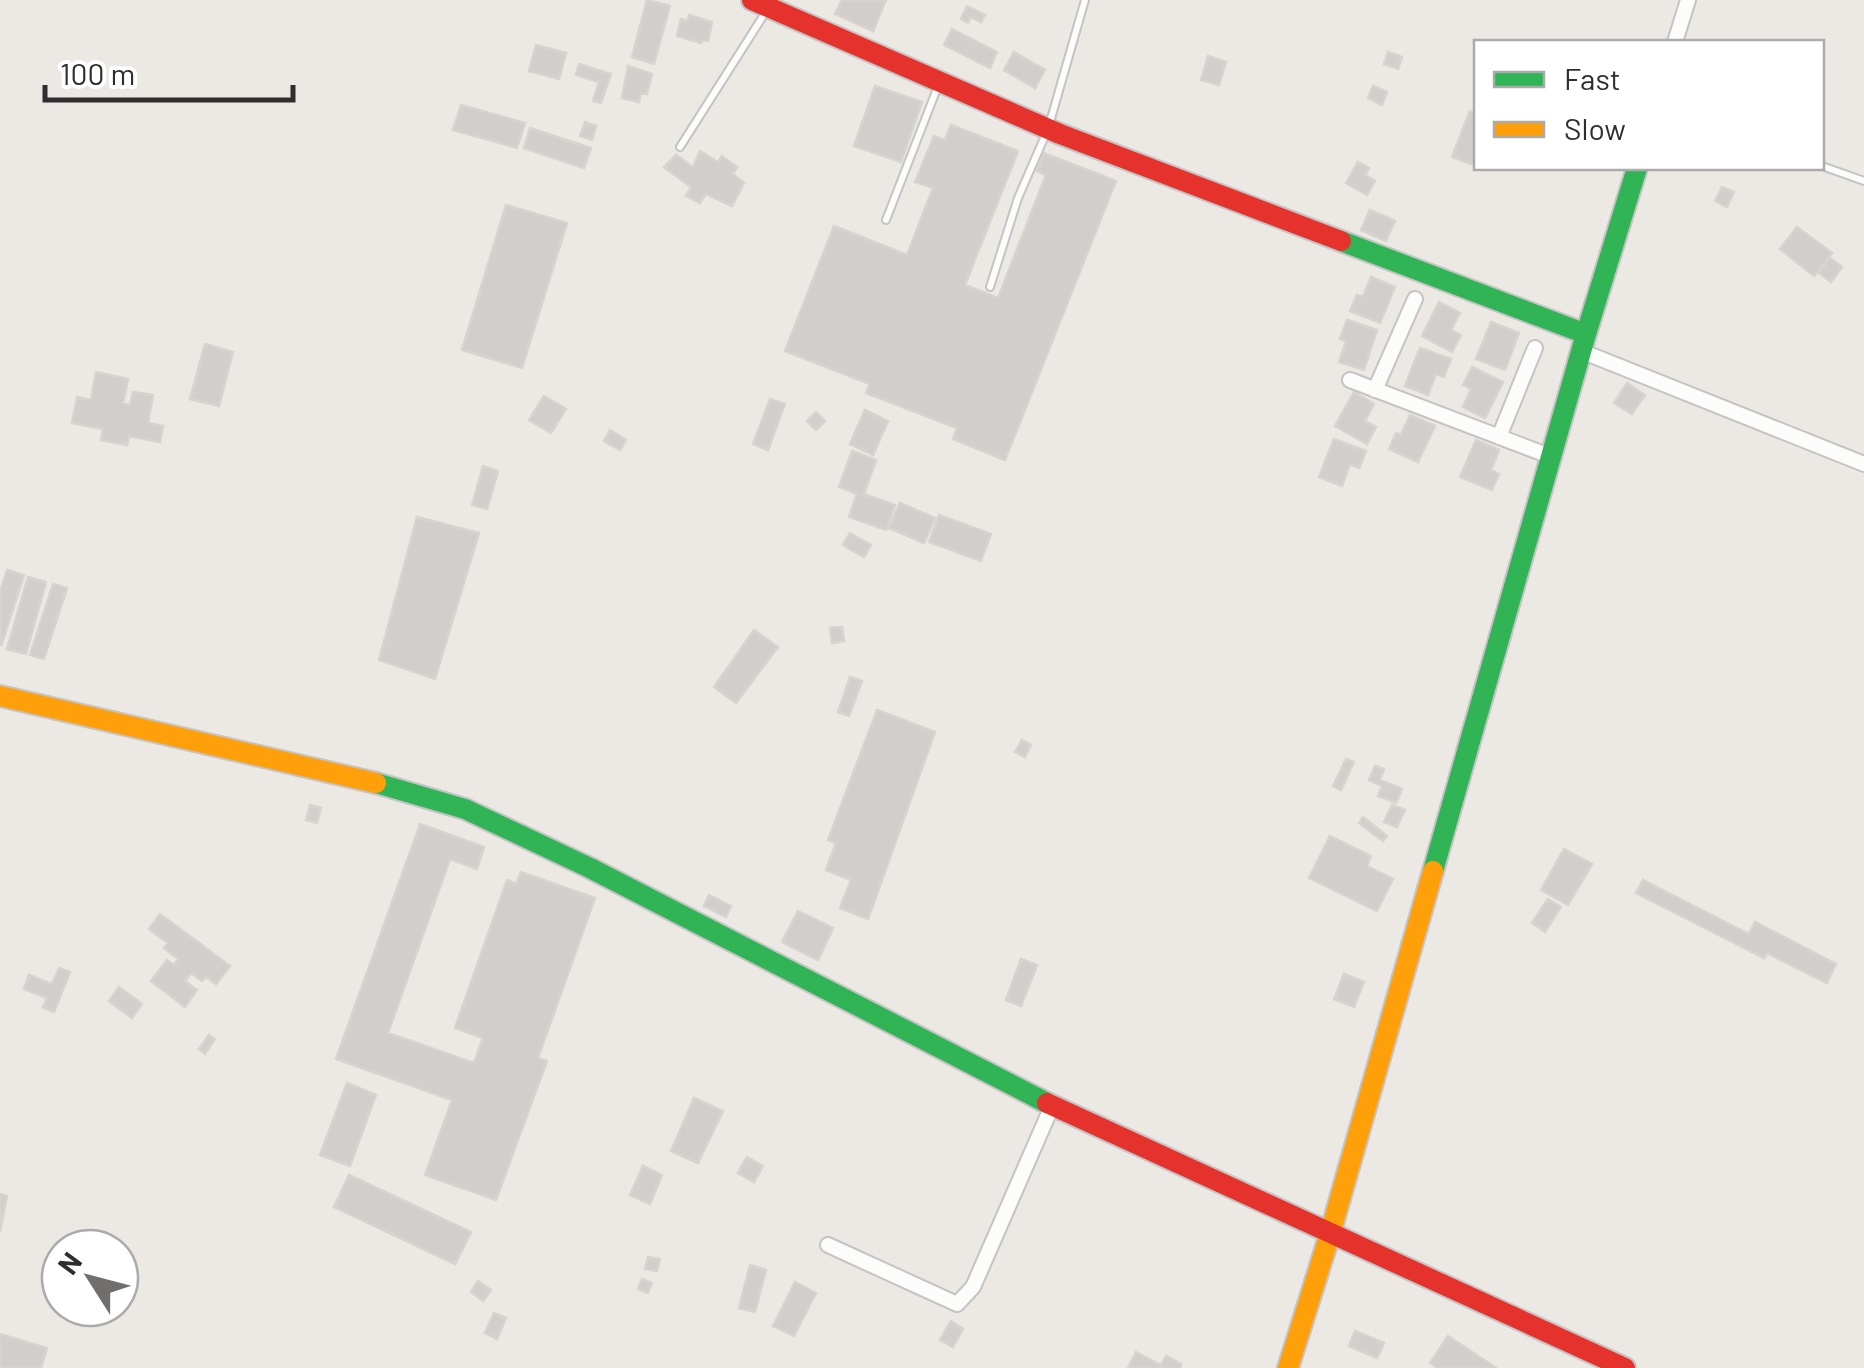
<svg xmlns="http://www.w3.org/2000/svg" width="1864" height="1368" font-family="Barlow,sans-serif">
	<style>
		.building { fill: #d1cecb; stroke: #d7d4d0; stroke-width: 2.5 }
		.lines { fill: none; stroke-linecap: round; stroke-linejoin: round }
		.lane-casing { stroke: #c5c4c5; stroke-width: 10 }
		.street-casing { stroke: #c5c4c5; stroke-width: 18 }
		.fast-casing { stroke: #c5c4c5; stroke-width: 24 }
		.slow-casing { stroke: #c5c4c5; stroke-width: 24 }
		.jam-casing { stroke: #c5c4c5; stroke-width: 24 }
		.lane { stroke: #fcfcfb; stroke-width: 6 }
		.street { stroke: #fcfcfb; stroke-width: 14 }
		.fast { stroke: #30b455; stroke-width: 20 }
		.slow { stroke: #ff9f0a; stroke-width: 20 }
		.jam { stroke: #e5322d; stroke-width: 20 }
	</style>
	<rect width="100%" height="100%" fill="#ece8e4"/>
	<path class="building" d="M647 0 670 6 654 64 632 57Z
		M842 0H886L873 31 835 14Z
		M967 6 985 15 981 22 971 17 968 23 961 19Z
		M689 15 712 22 708 41 703 40 701 43 677 36 681 19 688 21Z
		M952 29 997 52 990 68 944 45Z
		M536 45 566 53 559 79 529 71Z
		M1014 52 1045 70 1035 88 1004 70Z
		M1388 52 1402 57 1398 69 1384 64Z
		M1208 56 1226 62 1219 85 1201 80Z
		M579 64 611 74 601 103 593 101 599 82 576 75Z
		M628 66 652 74 647 94 641 93 639 102 622 98Z
		M875 86 922 102 901 162 854 146Z
		M1373 86 1387 92 1382 105 1368 98Z
		M461 105 525 123 517 148 453 130Z
		M1470 111 1476 113V166L1452 157Z
		M585 122 596 126 592 140 580 136Z
		M951 125 1018 151 965 285 998 298 1046 175 1037 171 1044 153 1116 181 1005 460 953 439 957 428 866 393 870 384 785 351 834 226 907 255 933 188 915 182 934 136 945 140Z
		M530 128 591 148 584 168 524 148Z
		M700 151 718 162 722 156 737 167 733 174 744 183 732 206 706 194 700 203 686 196 691 187 664 167 676 155 693 167Z
		M1358 162 1369 168 1365 175 1375 181 1367 195 1346 183Z
		M1722 187 1734 192 1727 207 1715 201Z
		M506 205 567 223 522 368 462 350Z
		M1370 210 1395 221 1386 241 1361 230Z
		M1797 227 1832 253 1814 276 1780 249Z
		M1830 258 1842 267 1831 282 1819 273Z
		M1371 277 1395 287 1380 323 1350 311 1357 295 1363 297Z
		M1439 302 1460 313 1451 330 1461 335 1452 352 1422 336Z
		M1347 320 1377 330 1364 370 1339 362 1346 341 1340 339Z
		M1491 322 1519 333 1505 370 1476 359Z
		M205 344 233 352 219 406 190 399Z
		M1420 348 1451 359 1444 377 1436 374 1428 395 1405 386Z
		M1472 367 1503 382 1485 418 1463 407 1471 389 1463 385Z
		M96 372 128 379 123 403 130 405 133 392 153 395 148 423 163 426 160 442 129 436 127 445 101 440 103 429 72 423 77 397 91 400Z
		M1627 383 1645 395 1632 414 1614 403Z
		M1354 392 1374 404 1365 421 1376 427 1367 444 1335 426Z
		M544 396 566 409 551 433 529 420Z
		M770 399 785 404 768 450 753 444Z
		M865 410 888 421 873 455 850 444Z
		M816 412 825 421 816 430 807 421Z
		M1410 415 1435 426 1418 462 1389 449 1396 433 1401 435Z
		M610 430 626 440 620 450 604 441Z
		M1334 439 1366 451 1359 468 1350 464 1342 486 1319 477Z
		M1476 440 1499 450 1491 470 1499 474 1492 490 1460 477Z
		M852 451 876 460 864 494 895 505 886 530 849 517 857 494 839 487Z
		M483 466 498 471 487 509 472 505Z
		M900 503 935 518 924 543 889 528Z
		M939 515 991 534 981 561 929 542Z
		M417 517 479 533 435 679 379 660Z
		M850 533 871 545 864 557 843 545Z
		M7 570 24 575 1 646 0 592Z
		M28 577 46 582 26 654 7 649Z
		M53 584 67 588 44 659 30 655Z
		M842 627 844 641 832 643 830 628Z
		M754 630 778 647 736 703 714 687Z
		M850 677 862 681 849 716 838 712Z
		M877 710 935 732 868 919 840 908 851 880 826 870 836 843 828 840Z
		M1022 740 1031 745 1025 757 1015 752Z
		M1346 759 1354 762 1341 790 1333 786Z
		M1375 766 1384 769 1380 780 1402 789 1396 803 1378 796 1382 786 1369 780Z
		M310 805 321 808 317 823 306 820Z
		M1392 805 1405 810 1397 827 1384 822Z
		M1363 817 1387 836 1383 841 1359 823Z
		M420 824 484 847 477 869 450 859 388 1033 474 1063 483 1038 455 1028 507 880 516 884 521 872 595 898 538 1058 547 1061 496 1200 425 1175 452 1100 336 1059Z
		M1330 836 1371 856 1367 866 1393 879 1377 911 1309 878Z
		M1564 849 1592 864 1568 905 1541 890Z
		M1643 880 1749 934 1755 922 1836 964 1827 983 1767 953 1764 958 1636 893Z
		M709 895 731 906 726 917 704 906Z
		M1548 899 1561 907 1545 932 1532 923Z
		M798 911 833 928 818 960 782 942Z
		M160 914 230 966 216 984 206 977 202 981 191 973 185 981 197 990 185 1007 151 981 167 960 174 965 178 959 164 948 168 943 149 929Z
		M1021 959 1037 965 1021 1006 1006 1000Z
		M59 968 70 972 54 1012 43 1007 47 998 24 989 29 975 52 984Z
		M1344 974 1364 982 1354 1007 1334 999Z
		M119 987 142 1004 132 1018 109 1001Z
		M209 1035 215 1039 205 1054 199 1049Z
		M347 1083 376 1095 350 1166 320 1155Z
		M694 1098 723 1111 698 1163 671 1151Z
		M747 1157 763 1166 754 1182 738 1173Z
		M643 1166 662 1175 650 1204 630 1195Z
		M349 1175 471 1232 455 1264 334 1207Z
		M0 1194 7 1196 0 1232Z
		M648 1257 660 1259 657 1271 645 1269Z
		M750 1265 766 1270 755 1312 739 1308Z
		M642 1279 652 1283 648 1293 638 1289Z
		M478 1281 491 1290 483 1301 471 1292Z
		M795 1282 816 1293 794 1336 773 1326Z
		M494 1313 506 1318 497 1339 485 1333Z
		M951 1321 963 1329 953 1347 940 1340Z
		M1355 1331 1384 1343 1377 1358 1349 1346Z
		M0 1334 47 1348 41 1368H0Z
		M1448 1336 1496 1368H1438L1430 1363Z
		M1136 1352 1161 1365 1166 1356 1181 1364 1180 1368H1128Z"/>
	<g class="lines">
		<defs>
			<path id="lane" d="M680 147 765 13
				M1822 166 1864 181
				M886 220 938 86
				M990 287 1018 198 1048 129 1085 0"/>
			<path id="street" d="M1675 42 1688 0
				M1581 351 1864 464
				M1350 380 1552 457
				M1375 390 1415 299
				M1499 437 1535 348
				M828 1245 957 1304 973 1287 1052 1106"/>
			<path id="fast" d="M1341 241 1586 334
				M376 783 465 809 590 868 1047 1103
				M1433 871 1586 334 1637 168"/>
			<path id="slow" d="M0 696 376 783
				M1288 1368 1330 1234 1433 871"/>
			<path id="jam" d="M752 0 1060 134 1341 241
				M1047 1103 1625 1368"/>
		</defs>
		<use href="#lane" class="lane-casing"/>
		<use href="#street" class="street-casing"/>
		<use href="#fast" class="fast-casing"/>
		<use href="#slow" class="slow-casing"/>
		<use href="#jam" class="jam-casing"/>
		<use href="#lane" class="lane"/>
		<use href="#street" class="street"/>
		<use href="#fast" class="fast"/>
		<use href="#slow" class="slow"/>
		<use href="#jam" class="jam"/>
	</g>
	<rect x="1474" y="40" width="350" height="130" fill="#ffffff" stroke="#ababab" stroke-width="2.5"/>
	<rect x="1494" y="72" width="50" height="15" fill="#30b455" stroke="#ababab" stroke-width="2.5"/>
	<text x="1564" y="90" font-size="30" fill="#2e2e2e">Fast</text>
	<rect x="1494" y="122" width="50" height="15" fill="#ff9f0a" stroke="#ababab" stroke-width="2.5"/>
	<text x="1564" y="140" font-size="30" fill="#2e2e2e">Slow</text>
	<g transform="translate(90 1278) rotate(306)"><circle r="48" fill="#ffffff" stroke="#ababab" stroke-width="2.5"/>
	<path d="M0-8L18 38L0 25L-18 38Z" fill="#706f6e"/>
	<text y="-15" font-size="28" font-weight="bold" text-anchor="middle" fill="#2e2e2e">N</text>
	</g>
	<path d="M45 85v15h248v-15" fill="none" stroke="#2e2e2e" stroke-width="5"/>
	<text x="60" y="85" font-size="30" fill="#2e2e2e" stroke="#ffffff" stroke-width="8" paint-order="stroke">100 m</text>
</svg>
